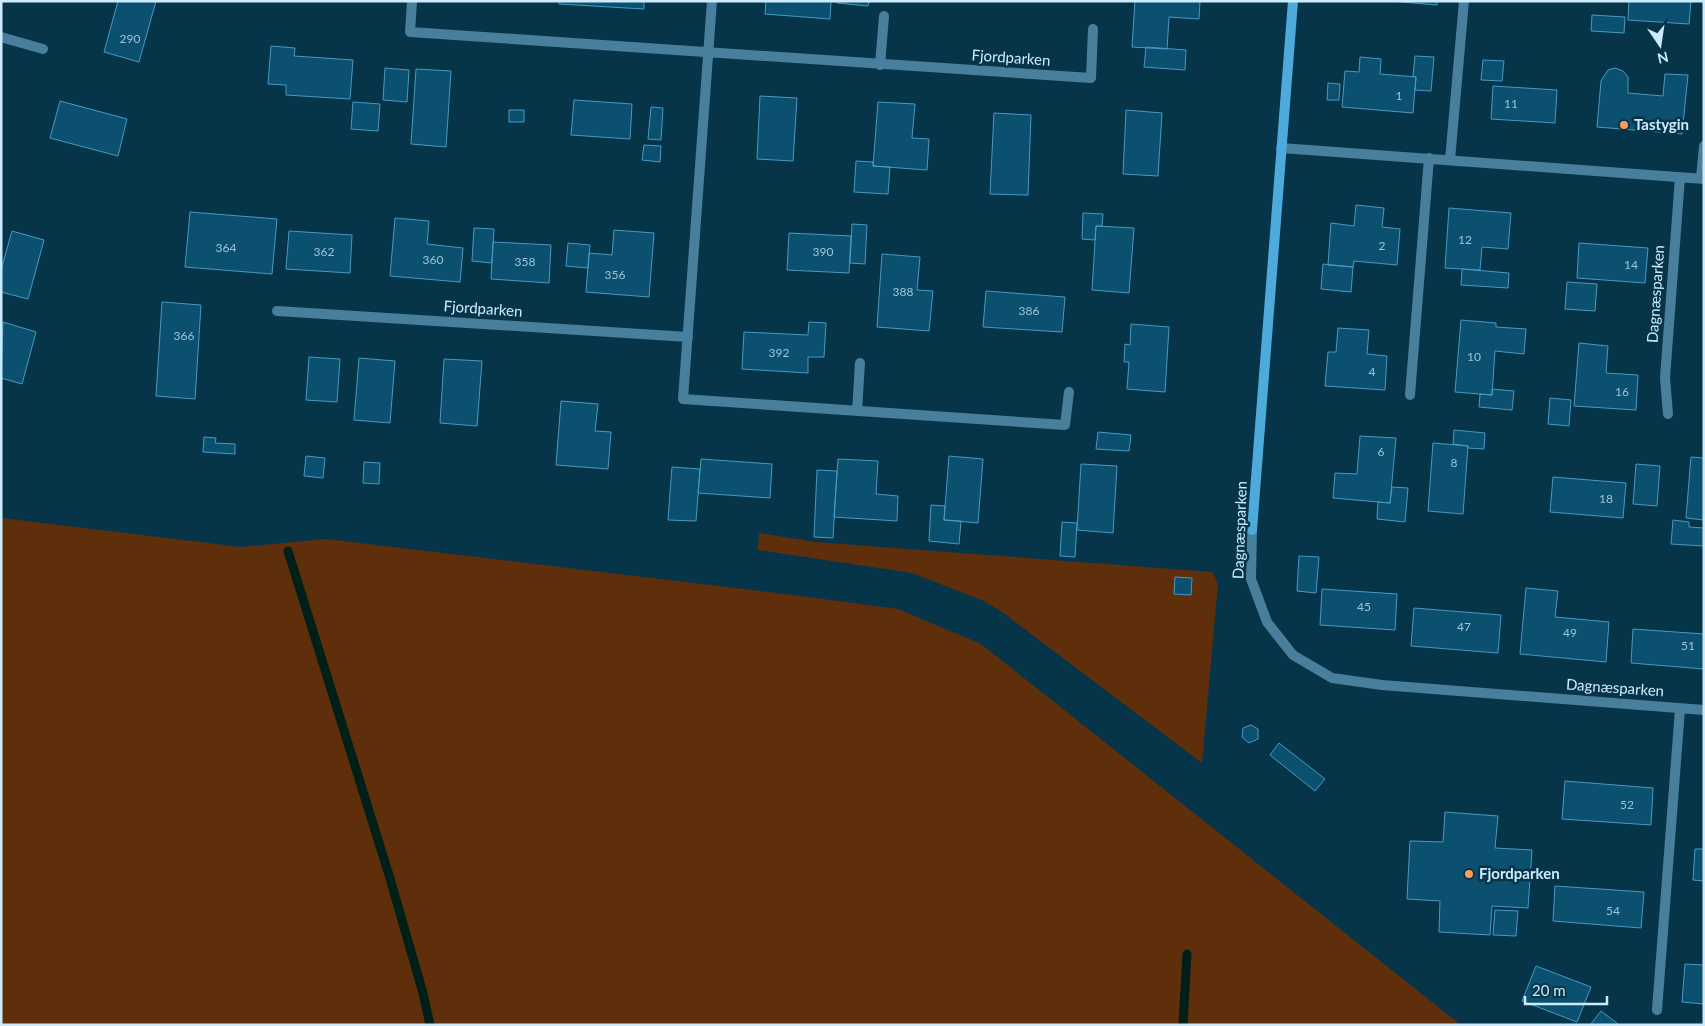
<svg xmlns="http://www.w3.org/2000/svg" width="1705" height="1026" font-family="Lato,sans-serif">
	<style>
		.green { fill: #5e2f0a }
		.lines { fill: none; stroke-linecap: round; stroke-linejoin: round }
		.stream { stroke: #001f18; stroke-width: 9 }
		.building { fill: #0b506e; stroke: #4899c3 }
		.street { stroke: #487f9c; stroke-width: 10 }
		.secondary { stroke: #4daada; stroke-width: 10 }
		.poi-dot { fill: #fe9c57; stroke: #06354a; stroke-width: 2 }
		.labels { text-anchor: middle; stroke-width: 5; stroke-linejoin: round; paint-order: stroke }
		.number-label { font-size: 12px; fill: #9cc4d9 }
		.street-label { font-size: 15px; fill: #cdebfd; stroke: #06354a }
		.poi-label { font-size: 15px; font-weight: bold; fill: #cdebfd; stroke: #06354a; text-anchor: start }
	</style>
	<rect width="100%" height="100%" fill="#06354a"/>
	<path class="green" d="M1 518 241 547 326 539 785 594 898 609 981 644 1461 1025H1Z
		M759 533 815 542 1212 572 1218 583 1202 763 1002 612 984 601 912 573 758 550Z"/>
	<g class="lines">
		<path class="stream" d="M288 551 389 875 423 993 430 1025
			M1183 1025 1187 954"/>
	</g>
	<path class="building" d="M118 1H156L139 62 104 52Z
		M559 1H644V9L559 4Z
		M766 1H831L830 19 765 14Z
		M837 1H869L868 6 837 3Z
		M1135 1H1200L1199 19 1169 17 1167 49 1132 47Z
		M1390 1H1437V5Z
		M1629 1H1691L1689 24 1628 20Z
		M1592 15 1625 17 1624 33 1591 31Z
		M271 46 295 48 294 56 353 60 350 99 286 95V85L268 84Z
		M1146 47 1186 50 1185 70 1144 67Z
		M1415 56 1434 57 1431 91 1415 90 1416 77 1413 76Z
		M1360 57 1381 59 1380 74 1416 77 1413 113 1342 107 1345 71 1359 72Z
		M1483 60 1504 61 1502 81 1481 80Z
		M385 68 409 70 407 102 383 100Z
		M1615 68 1623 71 1628 77V93L1663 96 1665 74 1688 75 1682 134 1597 127 1601 81 1608 70Z
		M416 69 451 71 446 147 411 144Z
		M1328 83 1340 84 1339 100H1327Z
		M1493 86 1557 90 1555 123 1491 119Z
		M760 96 797 98 793 161 757 159Z
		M574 100 632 104 630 139 571 135Z
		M60 101 127 119 118 156 50 138Z
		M353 102 380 104 378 131 351 129Z
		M878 102 915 104 912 138 929 139 927 170 873 166Z
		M651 107 663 108 661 140 648 139Z
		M509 110H524V122H509Z
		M1126 110 1162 113 1158 176 1123 174Z
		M994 113 1031 115 1028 195 990 194Z
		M644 145 661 146 660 162 642 160Z
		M856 161 873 162V166L890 167 888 194 854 192Z
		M1356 205 1384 208 1382 227 1400 229 1397 265 1354 261 1353 267 1328 265 1331 223 1354 226Z
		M1449 208 1511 213 1508 249 1482 247 1480 270 1445 268Z
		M190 212 277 219 272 274 185 267Z
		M1083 213 1103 214 1102 226H1096L1095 240 1082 239Z
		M395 218 429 221 427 244 463 248 460 282 390 276Z
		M852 224 867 225 865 264 850 263Z
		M1096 226 1134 228 1129 293 1092 290Z
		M474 228 494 229 492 263 472 261Z
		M614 230 654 233 649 297 586 292 589 253 612 255Z
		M12 231 44 240 28 299 1 292V270Z
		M289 231 352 235 350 273 286 269Z
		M789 233 851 236 849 273 787 270Z
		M493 242 551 245 549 283 491 279Z
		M568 243 590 245 588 268 566 266Z
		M1579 243 1648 248 1645 283 1577 278Z
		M882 254 920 257 917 290 933 291 929 331 877 327Z
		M1323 264 1353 267 1351 292 1321 289Z
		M1462 269 1509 273 1508 288 1461 285Z
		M1567 282 1597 284 1595 311 1565 309Z
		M986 291 1065 297 1062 332 983 327Z
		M162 302 201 305 195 399 156 396Z
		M1461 320 1496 323V327L1526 329 1524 354 1495 351 1492 395 1455 392Z
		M3 322 36 332 22 384 1 378Z
		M809 322 826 323 824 357H808V373L742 369 744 332 808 335Z
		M1131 324 1169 327 1165 392 1127 389 1129 362H1124L1125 344 1130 345Z
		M1338 328 1369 330 1367 354 1387 356 1385 390 1325 386 1328 352H1336Z
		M1579 343 1608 346 1606 373 1638 375 1636 410 1574 406Z
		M309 357 340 359 337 402 306 400Z
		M359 358 395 361 390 423 354 420Z
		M444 359 482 361 477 426 440 423Z
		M1492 389 1514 391 1512 410 1479 407 1480 394 1492 395Z
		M1550 398 1571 400 1569 426 1548 424Z
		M561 401 598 404 595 431 611 432 608 469 556 465Z
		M1454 430 1485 433 1484 449 1468 448V446L1453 444Z
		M1098 432 1131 435 1129 451 1096 449Z
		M1360 436 1396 438 1390 503 1333 498 1335 473 1357 474Z
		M204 437 216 438 215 443 235 444V454L203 452Z
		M1433 443 1468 446 1463 514 1428 511Z
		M306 456 325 458 323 478 304 476Z
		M949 456 983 459 978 523 944 520Z
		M1691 457 1704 458V520L1686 518Z
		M701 459 772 464 770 498 698 493Z
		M838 459 878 461 876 494 898 496 897 521 834 517Z
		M364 462 380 463 379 484 363 483Z
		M1081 464 1117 466 1113 533 1077 530Z
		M1636 464 1660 466 1657 506 1633 504Z
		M672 467 700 469 696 521 668 520Z
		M817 470 837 471 833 538 814 537Z
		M1553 477 1626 483 1623 518 1550 512Z
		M1392 487 1408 488 1405 522 1377 519 1378 502 1390 503Z
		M931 505 945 506 944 520 961 521 959 544 929 541Z
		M1673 520 1689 522V527L1704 528V546L1671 544Z
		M1062 522 1077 523 1075 557 1060 556Z
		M1299 556 1319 557 1316 593 1297 591Z
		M1175 577 1192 578 1191 595 1174 594Z
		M1526 588 1558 591 1555 617 1609 622 1606 662 1520 654Z
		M1322 589 1397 594 1395 630 1320 625Z
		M1414 608 1501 615 1498 653 1411 646Z
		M1633 629 1704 634V669L1631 663Z
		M1251 725 1258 729V739L1249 743 1242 737 1243 728Z
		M1279 743 1325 779 1315 791 1270 755Z
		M1565 781 1653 788 1651 825 1562 819Z
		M1445 812 1498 816 1495 848 1532 850 1528 908 1492 906 1490 935 1439 932 1440 901 1407 899 1410 841 1443 842Z
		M1695 849H1704V881L1693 880Z
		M1555 886 1644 892 1641 928 1553 921Z
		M1495 910 1518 911 1516 936 1493 935Z
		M1685 964 1704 965V1004L1682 1002Z
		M1536 966 1591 987 1577 1022 1522 1001Z
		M1601 1011 1618 1024V1025H1590Z"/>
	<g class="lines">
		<path class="street" d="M412 1 410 32 1091 78 1093 29
			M712 1 683 399 1065 425 1069 392
			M1 37 43 49
			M880 65 884 16
			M1281 148 1704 179
			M1450 160 1464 1
			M1701 178 1704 146
			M277 311 688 337
			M1410 395 1429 158
			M857 411 860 363
			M1668 414 1665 378 1680 177
			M1252 530 1251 579 1267 622 1293 655 1332 678 1382 685 1704 710
			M1657 1010 1680 709"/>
		<path class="secondary" d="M1252 530 1293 1"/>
	</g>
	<g class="poi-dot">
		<circle cx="1624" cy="125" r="5"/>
		<circle cx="1469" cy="874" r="5"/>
	</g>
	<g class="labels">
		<g class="number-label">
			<text x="130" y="43">290</text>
			<text x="1399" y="100">1</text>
			<text x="1511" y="108">11</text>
			<text x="1465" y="244">12</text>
			<text x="1382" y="250">2</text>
			<text x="226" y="252">364</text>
			<text x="324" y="256">362</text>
			<text x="823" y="256">390</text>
			<text x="433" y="264">360</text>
			<text x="525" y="266">358</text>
			<text x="1631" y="269">14</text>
			<text x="615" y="279">356</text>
			<text x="903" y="296">388</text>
			<text x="1029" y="315">386</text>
			<text x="184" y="340">366</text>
			<text x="779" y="357">392</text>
			<text x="1474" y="361">10</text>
			<text x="1372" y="376">4</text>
			<text x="1622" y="396">16</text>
			<text x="1381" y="456">6</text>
			<text x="1454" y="467">8</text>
			<text x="1606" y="503">18</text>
			<text x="1364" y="611">45</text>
			<text x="1464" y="631">47</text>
			<text x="1570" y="637">49</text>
			<text x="1688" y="650">51</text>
			<text x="1627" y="809">52</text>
			<text x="1613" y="915">54</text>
		</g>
		<g class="street-label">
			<text transform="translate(1011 58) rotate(4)" y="5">Fjordparken</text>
			<text transform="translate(1656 294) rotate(-86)" y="5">Dagnæsparken</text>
			<text transform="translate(483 309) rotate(4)" y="5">Fjordparken</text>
			<text transform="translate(1240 530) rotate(-88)" y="5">Dagnæsparken</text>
			<text transform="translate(1615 688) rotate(4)" y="5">Dagnæsparken</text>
		</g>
		<g class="poi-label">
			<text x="1634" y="130">Tastygin</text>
			<text x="1479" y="879">Fjordparken</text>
		</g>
	</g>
	<rect width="1705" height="1026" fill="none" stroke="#cdebfd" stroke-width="5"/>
	<g transform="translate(1660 45) rotate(167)" stroke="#06354a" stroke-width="4" paint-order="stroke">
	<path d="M0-4L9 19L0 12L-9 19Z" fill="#cdebfd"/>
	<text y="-8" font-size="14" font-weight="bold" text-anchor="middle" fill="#cdebfd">N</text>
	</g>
	<path d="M1525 996v8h82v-8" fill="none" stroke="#cdebfd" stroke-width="2.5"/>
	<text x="1532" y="996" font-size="15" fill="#cdebfd" stroke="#06354a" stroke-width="4" paint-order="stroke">20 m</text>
</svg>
